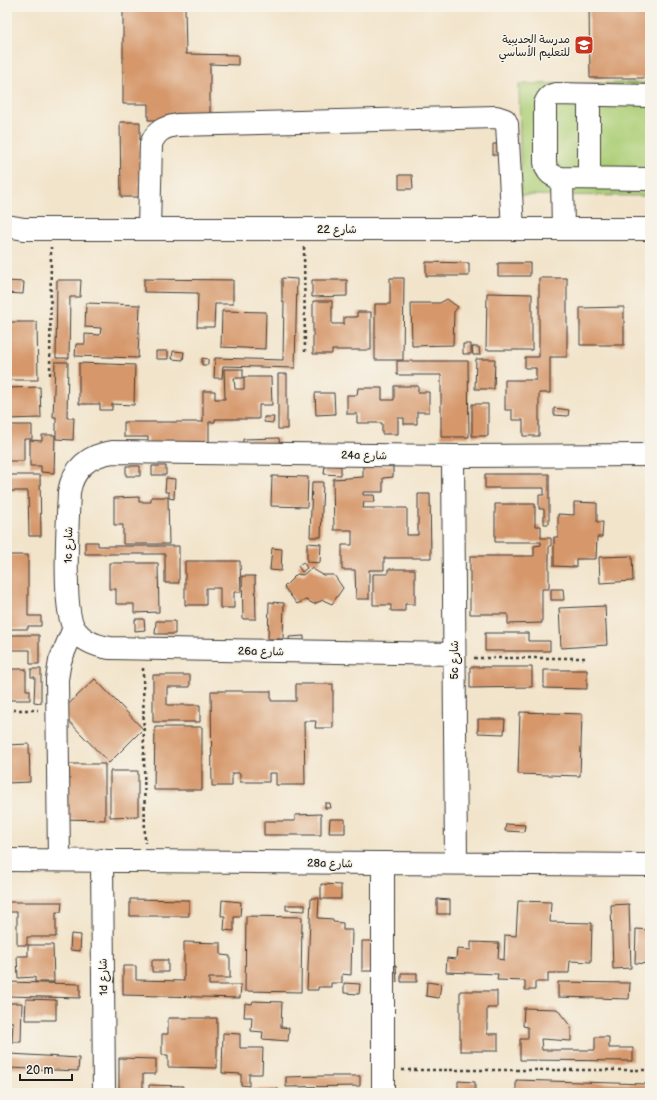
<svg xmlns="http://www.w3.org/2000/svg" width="657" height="1100" font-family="'Balsamiq Sans','Playpen Sans Arabic',sans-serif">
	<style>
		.green { fill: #adcf78; stroke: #64764a }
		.building { fill: #d6976a }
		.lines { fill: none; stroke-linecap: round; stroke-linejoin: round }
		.minor-casing { stroke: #3c3a36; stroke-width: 24 }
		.path { stroke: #3c3a36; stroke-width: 2.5; stroke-dasharray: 3 3; stroke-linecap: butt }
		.minor { stroke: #fff; stroke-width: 22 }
		.labels { text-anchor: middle; stroke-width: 3; stroke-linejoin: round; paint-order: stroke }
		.poi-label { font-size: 11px; fill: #1c1c1c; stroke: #f7f3e8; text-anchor: end }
		.street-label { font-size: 11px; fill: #1c1c1c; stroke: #f7f3e8 }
	</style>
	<rect width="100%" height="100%" fill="#f7f3e8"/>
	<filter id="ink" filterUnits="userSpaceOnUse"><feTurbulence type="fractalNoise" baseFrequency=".025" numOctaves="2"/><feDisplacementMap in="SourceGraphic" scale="8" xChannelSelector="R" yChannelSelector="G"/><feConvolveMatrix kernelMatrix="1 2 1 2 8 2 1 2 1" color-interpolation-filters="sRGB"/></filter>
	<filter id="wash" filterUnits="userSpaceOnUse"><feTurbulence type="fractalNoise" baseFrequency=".012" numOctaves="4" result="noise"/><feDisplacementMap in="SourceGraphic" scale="16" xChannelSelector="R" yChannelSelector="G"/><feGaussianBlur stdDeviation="0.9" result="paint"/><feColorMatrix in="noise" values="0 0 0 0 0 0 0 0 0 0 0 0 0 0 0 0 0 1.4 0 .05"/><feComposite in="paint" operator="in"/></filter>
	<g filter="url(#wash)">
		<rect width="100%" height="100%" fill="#f2e4cb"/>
		<path class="green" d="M650 83V196L521 195 519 84Z"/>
		<g id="blocks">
			<path class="building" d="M123 7H185L186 54 238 55V65L210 64V120H148V104H123Z
				M589 7H650V78H590Z
				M120 122H140V197H121Z
				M493 144H500V155H493Z
				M399 175H412L413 189H399Z
				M426 262 469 263V276H426Z
				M498 263H530V276H498Z
				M282 278 297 279 295 368 223 366 222 378H214L215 358 283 360 284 302 282 301Z
				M390 278H404L403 360H375V304H390Z
				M539 278H567V357H550V393H539V436H523V420H512V410H505V380H536V368H525V357H539Z
				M144 279 233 280V304H215L214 327H197L198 293 144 292Z
				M57 280H81L80 297H70L69 358H56Z
				M312 280H347V296L312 297Z
				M7 281 24 282 23 294 7 293Z
				M487 293 532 294V350H486Z
				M447 299 458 307 454 312 453 345 412 346 411 303H440Z
				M313 301H332V324H344V317H357V312H371V350H332V354H313Z
				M86 303 140 305 138 358 75 356 76 344H85V334L100 335 101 328 85 327Z
				M624 307V345H580V308Z
				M222 311 266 312 265 349 221 347Z
				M7 322H37L38 380H7Z
				M463 344H471V354H463Z
				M472 347H479L480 355H473Z
				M156 351H168V359H156Z
				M173 351 184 352 183 360 172 359Z
				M202 358 208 359V365H202Z
				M476 359H495L494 389H475Z
				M397 361H468L469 437H441V375H397Z
				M55 362H68L67 418H74L73 440 56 439V417H53Z
				M79 363 135 365 134 405 112 404V410H100V404H79Z
				M224 369H243V378H234L235 389H244V377H271L272 405H259V419H215V422H209V449H148V437H124V422H203V391H215V399H225Z
				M278 374H287V429H278Z
				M394 386H418V392H429V412H417V424H404V418H398V434H382V423H357V414H347V395H357L358 388H382V400H394Z
				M40 387 41 418 7 419V388Z
				M315 393H334L335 414 316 415Z
				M472 404H488V436H472Z
				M554 408 569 410 568 416 554 415Z
				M264 417H274L273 423 264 422Z
				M7 425H32V439H24V461H7Z
				M42 435H55L54 473 41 472V466H30V440L42 441Z
				M279 438 280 449 243 450V439Z
				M325 465 341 466V475L324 474Z
				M363 465H393V477L383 478V492H363V495H374L375 502H364L363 508H407V535H418V494H430L431 558H384V570H369V599H356L355 570H342V545H352V530H334L333 479 363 477Z
				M126 466H140V476H126Z
				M152 466H166V475H152Z
				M485 474H549V524H544V509H539V495H544V488H485Z
				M7 475H40L41 536H29L28 491H7Z
				M272 476 308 477 307 507 271 506Z
				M166 478 175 479 174 499 169 498V492H165Z
				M312 482H323L321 537H310Z
				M139 497V502H151V497H168L169 544H123V525H114V498Z
				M574 502 597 503V522H603L602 537H597L596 559H576V567L554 566V537H558V514L574 515Z
				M495 504H535V526H541V538H551V546H549V589H542V623L508 624V614H470V556H534V546L541 545V542H495Z
				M85 542H98V546H179V583H165V554H85Z
				M307 543 321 544 320 563 307 562Z
				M272 548 282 549 281 571 270 570Z
				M7 555H28V616H41V626H28V629H7Z
				M632 556 633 581 600 583 599 557Z
				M185 561H240L241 592H234V608H220V588H206V605H185Z
				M303 562 307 568 302 572 298 566Z
				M109 563H158L159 612 134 613V604H116V589H109Z
				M311 568 323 575H334L343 588 332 604 323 600 314 604 306 600 297 604 284 587 297 574 303 575Z
				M388 569H415V604H405V611H391V605H373V574H388Z
				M242 576H255L256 619H243Z
				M551 589H563L564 600H551Z
				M269 602 284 603 283 639H268Z
				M605 606 607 645 561 648 559 608Z
				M135 619H144L145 630 135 631Z
				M156 621H175V634H155Z
				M485 633H528V641H550V651H485Z
				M7 635H39V664H30V650H7Z
				M304 636V648H290L289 637Z
				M470 667H532V687L470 688Z
				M7 669H26V690H30V700H7Z
				M31 669H41V703L34 702 35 677H31Z
				M544 670H587V689L544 688Z
				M153 675H190V687H167V705H200V722H153Z
				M95 679 143 729 109 763 60 712Z
				M296 684H333V728H315L316 721H304L305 785H276V773H269V782H240V773H232V786H212L211 691H271V701H296Z
				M520 712 582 714 580 776 518 774Z
				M478 719H505L504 734 478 733Z
				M155 727H202V790H154Z
				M29 744 30 782 7 783V745Z
				M63 764H105V820L62 819Z
				M110 771H138V816L110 817Z
				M325 803H330L331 808H325Z
				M321 814V835H264V821H295V815Z
				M330 819H345V833H329Z
				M506 824 525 825 524 832 505 831Z
				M321 884 341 885V899H321Z
				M311 898H319L318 918 333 919V922L343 923V930H352L351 975 342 974V983H331V987H318V990H307Z
				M130 899 189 900V916H130Z
				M437 899 450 900V914H437Z
				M222 900 241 902 240 917H234V931L224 930 225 916H221Z
				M518 901 551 902 550 922 592 923 591 962 570 961 569 973H548V982H535V990H525V981L497 980 498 974 446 972 447 958 456 959 457 949 471 950V942L499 943 498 959 504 960 505 935 516 936Z
				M7 902H62L61 912H56V937H27V945H17V912H7Z
				M629 904 631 968 613 969 611 905Z
				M286 905H305V911L286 910Z
				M246 916 302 917 301 992 245 991Z
				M636 929 650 930V964L635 963Z
				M71 934 81 935 80 951 70 950Z
				M362 941H372V971H362Z
				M184 942 221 943V955L230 956V978H209V985H241L240 998 123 995V966H136V980L184 981Z
				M28 945H53L54 982H35V977L18 978 17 956H28Z
				M152 960H168V972H152Z
				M389 965H396L397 982 389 983Z
				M401 973H417V982H401Z
				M7 982 80 984V998L7 996Z
				M427 982 441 984 439 998 426 996Z
				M558 982 630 983 629 999 558 997Z
				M344 983 360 984 359 994 344 993Z
				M460 991H497V1008H487V1034H498V1051H460Z
				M26 999 56 1000V1020H25Z
				M253 1001 282 1002 281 1027 289 1028 288 1041 262 1039 263 1032 251 1031 252 1017H244L245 1003 252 1004Z
				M7 1003H22L21 1042H12L13 1022H7Z
				M524 1008 557 1009 571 1027V1041L541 1039 542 1050H595V1037H609V1048H633V1061L520 1060V1039H528V1027L523 1026Z
				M168 1018H217V1068L168 1067V1055H162V1034H168Z
				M223 1033 240 1034V1048H263L262 1074H249V1086L241 1085V1074L222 1073Z
				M10 1054 79 1058 78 1071 9 1068Z
				M119 1058 156 1059V1074H143V1093H119Z
				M323 1076H360V1086L286 1087V1077Z
				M516 1080 646 1084V1093H516Z
				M458 1081 475 1082V1093H458Z
				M149 1085 183 1086V1093H149Z
				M248 1089H278V1093H248Z"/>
		</g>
	</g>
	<g filter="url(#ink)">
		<use href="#blocks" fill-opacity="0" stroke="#3c3a36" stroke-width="1"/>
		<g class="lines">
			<defs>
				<path id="minor" d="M650 96 556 94C550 95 547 98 545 104V162C546 172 552 177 562 178L650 179
					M562 178 563 229
					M589 178V95
					M7 226 24 229H650
					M149 229 151 144C156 131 164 127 177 125L496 117 505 120 507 124 513 229
					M453 456 456 863
					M454 654 110 648C96 646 82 641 74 628 62 608 68 519 69 492 73 468 89 455 113 452L453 456 650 455
					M7 860 650 865
					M59 860 57 679 60 661 74 628
					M102 860 104 1093
					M383 863V1093"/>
			</defs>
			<use href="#minor" class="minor-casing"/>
			<path class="path" d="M304 247 305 352
				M50 375 51 247
				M474 658H585
				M143 668 145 843
				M7 710H38
				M402 1070H650"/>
			<use href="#minor" class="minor"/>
		</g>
	</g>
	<defs>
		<symbol id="school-square" viewBox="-11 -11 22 22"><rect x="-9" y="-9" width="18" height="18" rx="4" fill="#c8321e" stroke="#f7f3e8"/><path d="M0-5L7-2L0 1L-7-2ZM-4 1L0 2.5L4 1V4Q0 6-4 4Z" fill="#fff"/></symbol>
	</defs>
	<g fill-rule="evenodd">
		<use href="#school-square" x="573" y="34" width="22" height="22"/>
	</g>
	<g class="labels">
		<g class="poi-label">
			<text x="570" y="43">مدرسة الحديبية<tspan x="570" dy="13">للتعليم الأساسي</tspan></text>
		</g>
		<g class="street-label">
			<text x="337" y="233">شارع 22</text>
			<text transform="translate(364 455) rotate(1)" y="4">24a شارع</text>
			<text transform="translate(68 545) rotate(-89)" y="4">1c شارع</text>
			<text transform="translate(261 651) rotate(1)" y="4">26a شارع</text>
			<text transform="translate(454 660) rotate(-90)" y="4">5c شارع</text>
			<text transform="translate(330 863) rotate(1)" y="4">28a شارع</text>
			<text transform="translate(103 977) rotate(-91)" y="4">1d شارع</text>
		</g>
	</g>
	<rect width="657" height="1100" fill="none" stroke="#f7f3e8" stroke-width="24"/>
	<path d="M20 1074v6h52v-6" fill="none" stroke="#1c1c1c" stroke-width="2"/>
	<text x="26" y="1074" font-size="12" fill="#1c1c1c" stroke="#f7f3e8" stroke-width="3" paint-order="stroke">20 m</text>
</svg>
